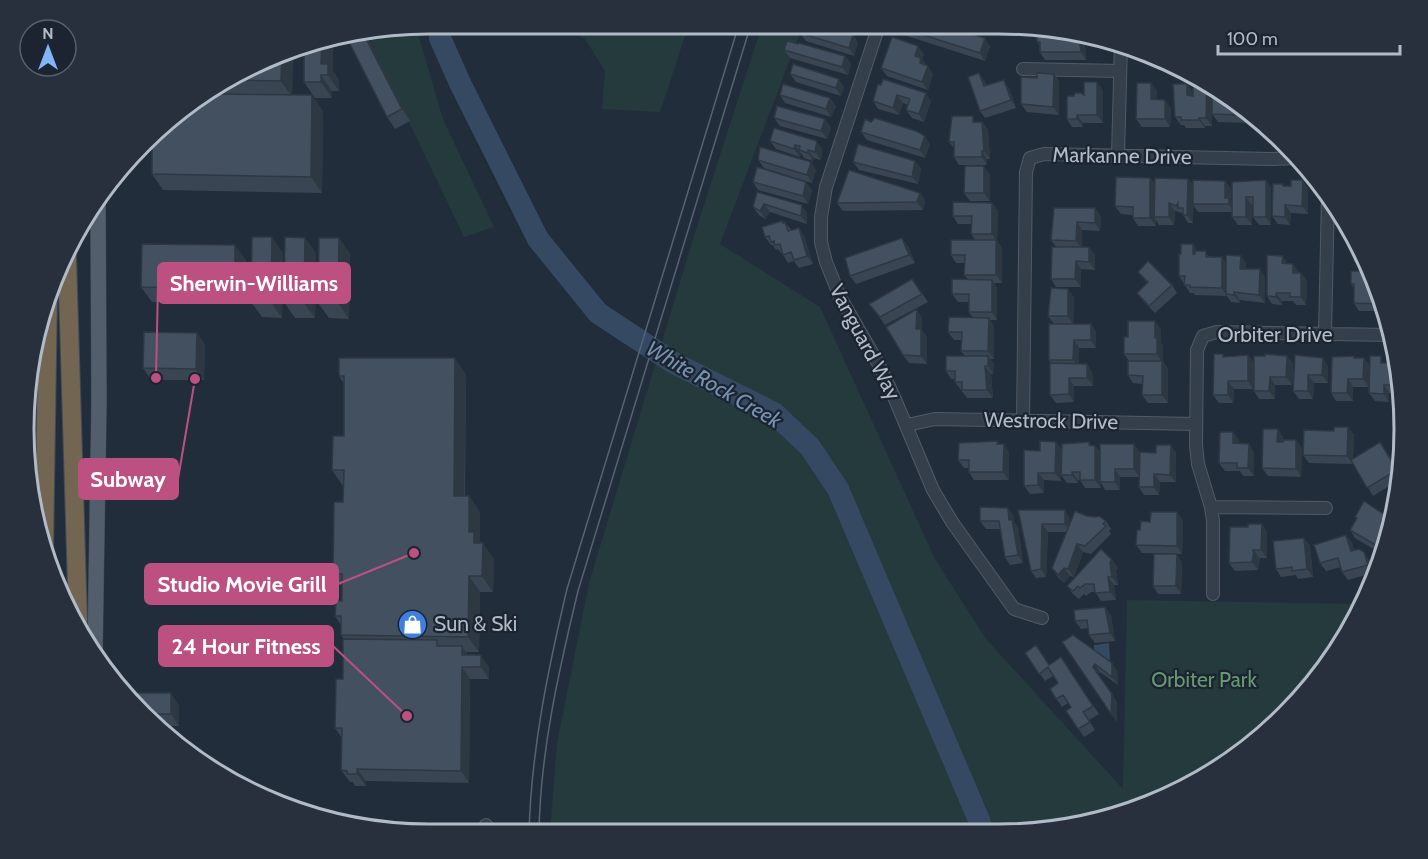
<svg xmlns="http://www.w3.org/2000/svg" width="1428" height="859" font-family="Cabin,sans-serif">
	<style>
		.green { fill: #243a3c }
		.water { fill: #354963 }
		.lines { fill: none; stroke-linecap: round; stroke-linejoin: round }
		.river { stroke: #354963; stroke-width: 22 }
		.minor-casing { stroke: #515a66; stroke-width: 14 }
		.major-casing { stroke: #3f4854; stroke-width: 16 }
		.highway-casing { stroke: #414a56; stroke-width: 20 }
		.minor { stroke: #353f4c; stroke-width: 12 }
		.major { stroke: #535e6c; stroke-width: 15 }
		.highway { stroke: #726552; stroke-width: 18 }
		.tram { stroke: #576373; stroke-width: 1.5 }
		.wall { fill: #394553 }
		.shaded-wall { fill: #2e3843 }
		.building { fill: #425060; stroke: #2e3843; stroke-width: 1.5 }
		.labels { text-anchor: middle; stroke-width: 4.5; stroke-linejoin: round; paint-order: stroke }
		.street-label { font-size: 21px; fill: #b1bac7; stroke: #1b2430 }
		.poi-label { font-size: 21px; fill: #b1bac7; stroke: #1b2430; text-anchor: start }
		.park-label { font-size: 21px; fill: #679971; stroke: #1b2430 }
		.water-label { font-size: 22px; font-style: italic; fill: #7791b0; stroke: #1b2430 }
		.rim { fill: none; stroke: #b1bac7; stroke-width: 3 }
		.leader { fill: none; stroke: #bc5181; stroke-width: 2 }
		.callout-dot { fill: #bc5181; stroke: #1b2430; stroke-width: 2 }
		.callout { fill: #bc5181; stroke: #bc5181; stroke-width: 2 }
		.callout-label { font-size: 22px; text-anchor: middle; font-weight: bold; fill: #fff }
	</style>
	<rect width="100%" height="100%" fill="#222d3b"/>
	<path class="green" d="M561 24H689L660 112 602 109 605 71 585 39Z
		M421 25 419 37 443 119 494 227 464 237 367 34Z
		M762 25H803L720 244 820 307 935 559 986 639 1123 789 1127 600 1363 604 1335 655 1285 716 1202 780 1129 814 1025 834 550 832 557 743 589 583 693 239Z"/>
	<path class="water" d="M1109 643 1110 661 1094 651V645Z"/>
	<g class="lines">
		<path class="river" d="M440 24V38L460 83 538 239 598 313 674 363 774 413 810 447 838 489 979 820 983 834"/>
		<defs>
			<path id="minor" d="M879 25 826 187 821 217V242L826 262 840 297 878 363 894 397 933 490 952 522 1014 609 1042 618
				M1023 69 1120 71
				M1118 155 1121 44
				M1325 334 1328 196
				M1023 420 1026 172 1030 158 1044 154 1270 159 1297 158
				M907 425 935 419 1196 424
				M1211 507 1326 508
				M1213 594V521L1211 507 1198 464 1196 445 1197 350 1203 336 1217 332 1391 335
				M480 834 486 825 493 834"/>
			<path id="major" d="M95 652 99 402 98 199"/>
			<path id="highway" d="M67 257 78 621
				M44 552 48 293"/>
		</defs>
		<use href="#minor" class="minor-casing"/>
		<use href="#major" class="major-casing"/>
		<use href="#highway" class="highway-casing"/>
		<use href="#minor" class="minor"/>
		<use href="#major" class="major"/>
		<use href="#highway" class="highway"/>
		<path class="tram" d="M529 834C531 751 548 669 567 589L739 24
			M539 834C540 752 559 670 578 591L751 24"/>
	</g>
	<path class="wall" d="M832 25H862L860 32Z
		M964 25H995L992 34Z
		M898 27 990 46 985 61 904 35Z
		M1037 27 1088 37V45H1085L1086 60H1045L1040 52V46L1037 42Z
		M800 33 853 35 858 43 854 56 806 41Z
		M365 35 370 42 410 121 395 129 387 117 348 37Z
		M293 49 292 95 323 111 322 193 163 190 152 174 223 94 219 88Z
		M784 50 845 56 851 64 848 75 790 58Z
		M924 54 922 59 933 74 928 90 887 76 881 68Z
		M1150 56 1164 63H1155Z
		M333 71 339 80V91H332V98H315L304 82Z
		M790 74 844 87 841 96 796 82Z
		M1054 74 1059 81V115L1027 112 1021 104 1037 78Z
		M985 81 986 86 1009 88 1016 108 985 118 980 111Z
		M1151 83 1157 91 1156 100 1171 108 1170 127H1142L1136 119Z
		M878 84 931 101 924 122 912 118 906 110 908 105 903 103 899 115 878 109 873 101Z
		M1187 84 1193 92 1207 84 1212 92 1224 93 1249 113V123L1218 122 1212 114V109V126H1205V128H1186L1184 125H1181L1175 117Z
		M1103 90V123H1083V127H1072L1067 119 1074 96 1084 95Z
		M780 95 836 106 831 117 785 103Z
		M1254 117 1268 129H1259L1254 121Z
		M774 118 831 127 827 139 780 126Z
		M978 122H982L988 130 990 159H987V165H959L954 157V148L949 142Z
		M861 132 930 144 925 158 867 140Z
		M770 141 822 149 821 160 814 158 813 161 804 158 801 153 800 157 776 149Z
		M758 160 816 170 812 183 764 168Z
		M915 161 921 169 918 184 859 170 853 162Z
		M990 174V201H970L964 193Z
		M1150 178 1155 184 1188 179 1193 185 1225 181 1231 189V201L1232 203 1266 180 1271 188V225H1259L1253 217V205H1252V225H1238L1232 217V212H1198L1193 205V223H1188L1182 213 1175 211 1174 225H1159L1156 220V226H1138L1133 218V215L1121 214 1115 206Z
		M753 182 812 190 808 204 758 190Z
		M1284 186 1308 188V214L1291 213 1290 225 1278 224 1272 216Z
		M757 192 807 213V224L770 212 765 219 759 215 753 207Z
		M920 193 925 201 923 210 843 211 837 203Z
		M992 203 998 211 997 241 1002 248V283H994L997 288V320H990L994 326V359H990L994 364 993 374H991L993 398H967L955 382V379H951L946 371 965 356 961 351 962 340H954L948 332 973 318 969 312V302H958L952 294 968 279 964 275 965 263H956L951 255 975 240 971 234V224H958L953 216Z
		M1054 208 1101 216 1100 231 1082 230V247H1089L1095 255V270L1081 269V287H1056L1051 279 1056 247 1051 240Z
		M782 221 783 223 785 222 791 230 799 228 804 236 813 264 799 268 794 261 788 263 782 253H781L778 249 776 250 773 245H771L765 237Z
		M305 238 316 253 315 318H295L284 302Z
		M339 238 350 254 349 319 329 318 318 303Z
		M1355 240 1370 269H1360L1354 261 1352 256Z
		M1193 244 1197 251 1226 263 1241 256 1246 264V269H1260L1265 277V303L1240 300V303L1231 302 1227 296 1195 295 1194 293H1190L1179 276Z
		M908 246 915 263 856 284 850 276Z
		M283 253 282 318 262 317 251 302Z
		M246 260V303L152 302 141 287Z
		M1288 264H1293L1299 273H1301L1307 281 1306 305H1296L1293 301H1282V305L1272 304 1267 296Z
		M1138 272 1172 285 1177 293 1155 313 1143 301 1137 293 1147 283Z
		M1373 275 1384 311H1359L1354 303V288L1351 284Z
		M912 279 928 302 885 325 869 304Z
		M1074 297 1073 324H1054L1048 316Z
		M922 317V330L927 337V364L909 363 903 355Z
		M1091 324 1096 332V348H1079V364H1087L1092 372 1093 386H1074V402L1056 403 1050 395 1051 363 1049 360Z
		M1161 329V343L1163 346V361L1168 369V403H1148L1142 395 1143 384 1133 383 1128 375 1129 361 1124 354 1128 337Z
		M205 344 204 380H151L143 368Z
		M1295 355 1328 366V383H1314L1313 399H1299L1293 391Z
		M1225 356 1254 363 1253 389H1234L1233 403H1219L1213 395Z
		M1287 356 1293 364 1292 385H1275V399H1259L1254 391Z
		M1397 357 1400 393H1389V402L1375 401 1369 393 1388 363Z
		M1356 358H1364L1370 366 1369 387H1353V401H1336L1331 393Z
		M466 374 465 496H469L480 512V541L494 559 493 592H480L479 652H466L468 655 489 667V679H470L469 783 366 781V786H355L353 782H350L341 770 342 738 335 728 343 679 344 639 341 635V625L335 616 342 601V587L333 574 343 502V486L332 470 344 436V384L339 376Z
		M1348 427 1354 435 1353 459 1380 442 1400 472 1399 480 1373 496 1353 464 1309 463 1303 455 1334 431Z
		M1278 429 1283 437V440H1296L1302 448 1301 477 1268 476 1262 468Z
		M1233 432 1239 440 1238 443 1254 452V476H1243L1240 471H1225L1219 463Z
		M1056 442 1061 449V481L1044 480V493L1030 494 1024 486 1040 451Z
		M1089 442 1091 445 1095 446 1100 452 1156 453 1171 445 1176 453V482H1160L1159 495H1144L1139 487V477H1120V490H1105L1101 483V488H1085L1080 480H1078V483H1067L1061 475Z
		M999 444 1009 452V480H974L969 472V468H964L958 460Z
		M1018 510 1070 518V522L1087 516 1106 521 1111 529 1109 531 1111 534 1091 554 1083 552 1074 577 1070 576 1064 583 1057 576 1052 568 1066 532H1048L1046 577 1036 578 1031 571Z
		M1014 516V522L1018 527 1023 563 1010 565 1005 557 1000 529H986L980 521Z
		M1355 517 1391 523 1389 527 1390 529 1382 554 1355 538 1350 530 1357 519Z
		M1183 520 1182 554 1142 553 1136 545 1140 530 1150 522Z
		M1267 532V558H1259L1260 559 1258 570 1235 571 1229 563Z
		M1346 535 1352 543 1354 550 1369 560 1373 573 1348 580 1342 572 1341 567 1326 571 1320 563Z
		M1310 545 1313 577 1298 579 1296 575 1281 577 1276 569Z
		M1112 560 1118 568 1116 570 1118 585H1114L1116 600 1101 601 1095 592H1091L1086 596 1084 594 1079 599 1073 594 1067 586Z
		M1182 562 1181 594H1158L1153 586Z
		M1105 607 1111 615 1115 641 1095 643 1089 635 1088 628 1081 629 1075 621Z
		M1062 642 1112 663 1117 671 1118 685 1100 672 1098 675 1117 702V722Z
		M1025 653 1049 665 1061 657 1099 714 1089 720 1095 730 1084 737 1066 711 1071 707 1068 703 1062 707 1050 689 1058 683 1053 676 1045 681Z
		M125 693 179 705V726H165V730Z"/>
	<path class="shaded-wall" d="M855 25H862L860 32Z
		M987 25H995L992 34 986 26Z
		M364 35 370 42 410 121 402 109Z
		M853 35 858 43 854 56 849 48Z
		M1082 36 1088 37V45L1082 37Z
		M1079 37 1085 45 1086 60 1081 52Z
		M985 38 990 46 985 61 980 53Z
		M333 40V71L339 80V91L328 75 321 64 322 42Z
		M918 46 924 54 922 59 927 66 925 71 915 56Z
		M293 49 292 97 281 81 282 55Z
		M845 56 851 64 848 75 842 67Z
		M928 66 933 74 928 90 922 82Z
		M979 73 985 81 989 94 984 86Z
		M1054 74 1059 81V115L1053 107Z
		M321 75 332 91V98L321 82Z
		M839 79 844 87 841 96 836 88Z
		M1004 80 1009 88 1016 108 1011 100Z
		M1097 82 1103 90V123L1097 115Z
		M1151 83 1157 91 1156 107 1151 99Z
		M1187 84 1193 92V103L1187 95Z
		M1207 84 1212 92V126L1206 118Z
		M926 93 931 101 924 122 919 114Z
		M312 95 323 111 322 193 311 177Z
		M897 95 903 103 899 115 893 108Z
		M830 98 836 106 831 117 826 109Z
		M1165 100 1171 108 1170 127 1165 119Z
		M1244 109 1249 113V123L1243 115Z
		M1077 115 1083 123V127L1077 119Z
		M1199 118 1205 126V128L1199 120Z
		M825 119 831 127 827 139 821 131Z
		M982 122 988 130 990 159 984 151Z
		M925 136 930 144 925 158 920 150Z
		M817 141 822 149 821 160 815 152Z
		M795 145 801 153 800 157 794 149Z
		M808 150 814 158 813 161 808 153Z
		M982 151 987 159V165L982 157Z
		M915 161 921 169 918 184 912 177Z
		M811 162 816 170 812 183 807 175Z
		M984 166 990 174V201L984 193Z
		M1150 178 1156 186 1154 217 1156 220V226L1150 218Z
		M1188 179 1194 186 1193 223 1187 215Z
		M1266 180 1271 188V225L1266 217Z
		M1303 180 1308 188V214L1302 206Z
		M1225 181 1231 189V201L1234 206V212L1225 198Z
		M806 182 812 190 808 204 803 196Z
		M920 193 925 201 923 210 917 202Z
		M1246 197 1252 205V225L1246 217Z
		M992 203 998 211 997 241 1002 248V283L996 275V241L992 234Z
		M1169 203 1175 211 1174 225 1169 217Z
		M764 204 770 212 765 219 760 211Z
		M802 205 807 213V224L801 216Z
		M1285 205 1291 213 1290 225 1285 217Z
		M1095 208 1101 216 1100 231 1095 223Z
		M1077 222 1082 230V248L1076 241Z
		M799 228 804 236 813 264 807 256Z
		M272 237 283 253 282 318 271 302Z
		M305 238 316 253 315 318 304 303Z
		M339 238 350 254 349 319 338 303Z
		M902 238 908 246 915 263 909 255Z
		M1193 244 1198 252V262L1193 254Z
		M235 245 246 260V303L235 288Z
		M1089 247 1095 255V270L1089 262Z
		M1241 256 1246 264V277L1240 269Z
		M1283 256 1288 264 1282 263Z
		M1222 257 1228 265 1227 296 1222 288Z
		M1076 261 1081 269V287L1075 279Z
		M1293 264 1299 272V281L1293 273Z
		M1260 269 1265 277V303L1259 295Z
		M1301 273 1307 281 1306 305 1301 297Z
		M992 280 997 288V320L992 312Z
		M1374 281 1376 283 1380 297 1374 289Z
		M1068 289 1074 297 1073 324 1068 316Z
		M1234 292 1240 300V303L1234 295Z
		M1276 293 1282 301V305L1276 297Z
		M917 309 922 317V330L927 337V364L921 356 916 329Z
		M989 318 994 326V359L988 351Z
		M1155 321 1161 329V343L1163 346V361L1168 369V403L1162 395V362L1157 354 1155 338Z
		M1091 324 1096 332V348L1091 340Z
		M197 333 205 344 204 380 196 369Z
		M1074 340 1079 348V368L1073 360Z
		M1248 355 1254 363 1253 389 1248 381Z
		M988 356 994 364 993 374 988 366Z
		M1287 356 1293 364 1292 385 1286 377Z
		M455 358 466 374 464 512 454 496Z
		M1323 358 1328 366V383L1322 375Z
		M1364 358 1370 366 1369 387 1363 379Z
		M1087 364 1092 372 1093 386 1087 378Z
		M985 366 991 374 993 398 987 390Z
		M1308 375 1314 383 1313 399 1308 391Z
		M1270 377 1275 385V399L1269 391Z
		M1069 378 1074 386V402L1069 394Z
		M1348 379 1353 387V401L1347 393Z
		M1228 381 1234 389 1233 403 1228 395Z
		M1384 385 1389 393V402L1384 394Z
		M1348 427 1354 435 1353 464 1347 456Z
		M1278 429 1283 437V450L1277 442Z
		M1233 432 1239 440 1238 451 1233 443Z
		M1296 440 1302 448 1301 477 1296 469Z
		M1056 442 1061 449V481L1055 473Z
		M1004 444 1009 452V480L1003 472Z
		M1134 444 1140 452 1139 477 1134 469Z
		M1249 444 1254 452V476L1248 468Z
		M1171 445 1176 453V482L1170 475Z
		M1095 446 1101 454 1100 482 1101 483V488L1095 480Z
		M1115 469 1120 477V490L1115 482Z
		M1072 472 1078 480V483L1072 475Z
		M1038 473 1044 480V493L1038 485Z
		M1154 474 1160 482 1159 495 1154 487Z
		M469 496 480 512V541L483 545V543L494 559 493 592 482 576 474 543 469 532Z
		M1008 508 1014 516V522L1018 527 1023 563 1018 555 1009 520Z
		M1065 510 1070 518V532L1065 524Z
		M1177 512 1183 520 1182 554 1177 546Z
		M1385 515 1391 523 1389 527 1390 529 1387 538 1384 533 1381 522Z
		M1042 524 1048 532 1046 577 1041 569Z
		M1262 524 1267 532V558L1261 550Z
		M1346 535 1352 543 1357 559 1351 551Z
		M1304 538 1310 545 1313 577 1307 569Z
		M1077 544 1083 552 1074 577 1068 569Z
		M1254 551 1260 559 1258 570 1252 562Z
		M1364 552 1369 560 1373 573 1368 565Z
		M1177 554 1182 562 1181 594 1176 586Z
		M1112 560 1118 568 1116 570 1118 585 1112 577 1110 562Z
		M1064 568 1070 576 1064 583 1058 575Z
		M469 576 480 592 479 652 468 637Z
		M1108 577 1114 585 1116 600 1110 592Z
		M1105 607 1111 615 1115 641 1110 633Z
		M462 646 470 658 462 655Z
		M481 655 489 667V679L481 667Z
		M1112 663 1117 671 1118 685 1112 677Z
		M1095 664 1100 672 1098 675 1093 667Z
		M462 667 470 679 469 783 461 771Z
		M171 693 179 705V726L171 714Z
		M1112 694 1117 702V722L1111 714Z
		M157 714 165 726V730L157 722Z
		M357 769 366 781V786L357 774Z"/>
	<path class="building" d="M803 25H819L853 35 849 48 800 33Z
		M899 25H942L985 38 980 53 898 27Z
		M1037 27 1082 36V37H1079L1081 52H1040V42H1037Z
		M364 35 402 109 387 117 347 38Z
		M892 37 918 46 915 56 921 58 920 63 928 66 922 82 881 68Z
		M787 41 798 44 799 43 845 56 842 67 784 50Z
		M322 42 321 64H328V75H321V82H304V45Z
		M282 55 281 81 234 80Z
		M793 64 839 79 836 88 790 74Z
		M979 73 984 86 1004 80 1011 100 980 111 968 77Z
		M1037 73 1054 74 1053 107 1021 104V77L1037 78Z
		M883 79 926 93 919 114 906 110 910 99 897 95 893 108 873 101 878 84 881 85Z
		M1084 82H1097V115H1077V119H1067V96H1074L1075 93H1081L1084 95Z
		M1137 83H1151V99L1165 100V119H1136Z
		M783 84 830 98 826 109 780 95Z
		M1173 84H1187V95L1193 96V84H1207L1206 118H1199V120H1181V117H1175Z
		M1212 87 1226 94V97H1229L1244 109 1243 115 1212 114Z
		M208 94 312 95 311 177 152 174V140L183 108Z
		M777 106 825 119 821 131 774 118Z
		M952 116H973V122H982L984 151H982V157H954V142H949Z
		M875 118 916 131 925 136 920 150 861 132 865 119 871 122Z
		M774 128 817 141 815 152 808 150V153L799 150 800 146 795 145 794 149 770 141Z
		M858 144 915 161 912 177 853 162Z
		M760 147 811 162 807 175 758 160Z
		M965 166H984V193H964Z
		M757 167 806 182 803 196 753 182Z
		M849 170 920 193 917 202 837 203Z
		M1116 177 1150 178V218H1133V207L1115 206Z
		M1155 178 1188 179 1187 215H1183V208H1178V203L1176 206 1169 203V217H1154Z
		M1193 180 1225 181V198H1229V204H1193Z
		M1266 180V217H1253V197H1246V217H1232V182Z
		M1291 180H1303L1302 206 1285 205V217L1272 216 1273 184H1283V186H1291Z
		M757 192 802 205 801 216 764 204 760 211 753 207Z
		M953 202 992 203V234H971L972 216H953Z
		M1054 208H1095V223L1077 222 1076 241 1051 240Z
		M782 221 783 223 785 222 788 231 799 228 807 256 794 260 791 252 783 255 780 244 775 245 774 241 771 242 769 236 765 237 762 227Z
		M252 237H272L271 302H251Z
		M285 237 305 238 304 303 284 302Z
		M319 238H339L338 303H318Z
		M902 238 909 255 850 276 845 258Z
		M951 240H996V275H964L965 255H951Z
		M1355 240 1366 261H1354V256H1352V242L1354 243Z
		M142 244 235 245V288L141 287Z
		M1181 244H1193V254H1195V251H1206V257H1222V288L1190 287V285H1184L1185 276H1179V254H1181Z
		M1052 247H1089V262L1076 261 1075 279H1051Z
		M1226 255 1241 256 1240 269H1260L1259 295 1234 292V295L1226 294Z
		M1267 255 1283 256 1282 263 1293 264V273H1301V297H1290V293H1276V297L1267 296Z
		M1148 261 1172 285 1149 306 1137 293 1148 282 1138 272Z
		M1351 271H1371L1375 281H1374V289H1378L1382 304 1354 303V284H1351Z
		M912 279 922 294 880 317 869 304Z
		M952 279 992 280V312H969V294H952Z
		M1051 288 1068 289V316H1048Z
		M917 309 916 329H921V356L903 355 886 327Z
		M949 317 989 318 988 351H961L962 332H948Z
		M1128 321H1155V338H1157V354H1124V337H1128Z
		M1049 324H1091V340H1074L1073 360H1049Z
		M144 332 197 333 196 369 143 368Z
		M1214 354H1223V357L1248 355V381H1228V395H1213Z
		M1265 354 1287 356 1286 377H1270L1269 391H1254V356H1265Z
		M1295 355 1323 358 1322 375H1308V391H1293Z
		M946 356H988V366H985L987 390H962V382H955V371H946Z
		M1354 356V358H1364L1363 379H1348L1347 393H1331L1332 357Z
		M1370 356H1381V363H1388V356L1397 357 1400 385H1384V394L1369 393Z
		M339 358H455L454 496H469V532H474V543H483L482 576H469L468 637 341 635V616H335L336 601H342V574H333L334 502H343L344 470H332L333 436H344V376H339Z
		M1128 361H1162V395H1142L1143 376 1128 375Z
		M1050 363 1087 364V378H1069V394L1050 395Z
		M1334 427H1348L1347 456 1303 455 1304 430 1334 431Z
		M1263 429H1278L1277 442H1283V440H1296V469L1262 468Z
		M1220 432H1233V443L1249 444 1248 468H1237V463H1219Z
		M998 441 997 444H1004L1003 472H969V460H958L959 443Z
		M1040 441 1056 442 1055 473H1038V485L1024 486V450L1040 451Z
		M1089 442V445L1095 446V480H1080V472H1072V475H1061L1062 444Z
		M1380 442 1397 470 1367 488 1351 460Z
		M1100 444H1134V469H1115V482H1100Z
		M1156 445H1171L1170 475 1154 474V487H1139L1140 452 1156 453Z
		M1364 501 1385 515 1381 522 1388 526 1384 533 1388 536 1384 550 1350 530 1357 518 1355 517Z
		M980 507 1008 508 1009 520 1012 519 1018 555 1005 557 999 521H980Z
		M1018 510H1065V524H1042L1041 569 1031 571Z
		M1075 511 1087 516 1096 517 1099 516 1106 521 1103 524 1106 526 1085 546 1077 544 1068 569 1064 568 1058 575 1052 568Z
		M1151 512H1177V546L1136 545 1137 530H1140L1141 521 1150 522Z
		M1248 524H1262L1261 550H1252L1254 551 1252 562 1229 563 1230 527H1248Z
		M1346 535 1351 551 1359 549 1364 552 1368 565 1342 572 1338 558 1320 563 1314 545Z
		M1304 538 1307 569 1292 571V567L1276 569 1273 541Z
		M1101 549 1112 560 1110 562 1112 577H1108L1110 592 1095 593 1094 584H1085L1080 588 1078 586 1073 591 1067 586Z
		M1154 554H1177L1176 586H1153Z
		M1105 607 1110 633 1089 635 1087 620 1075 621 1074 610Z
		M1073 635 1112 663V677L1095 664 1093 667 1112 694 1111 714 1062 642Z
		M343 639 437 640V646H462V655H481V667H462L461 771 357 769V774H347V771L341 770 342 728H335L336 679H343Z
		M1036 645 1049 665 1061 657 1093 706 1083 712 1090 722 1078 729 1066 711 1071 707 1063 695 1056 699 1050 689 1058 683 1048 667 1039 674 1025 653Z
		M125 693H171V714H157V722Z"/>
	<defs>
		<symbol id="shop-disc" viewBox="-11 -11 22 22"><circle r="9.5" fill="#3f7fe0" stroke="#1b2430"/><path d="M-5-2.5h2.3a2.7 3.5 0 0 1 5.4 0H5L5.5 6h-11ZM-1.5-2.5h3a1.5 2.3 0 0 0-3 0Z" fill="#fff"/></symbol>
	</defs>
	<g fill-rule="evenodd">
		<use href="#shop-disc" x="396" y="608" width="33" height="33"/>
	</g>
	<g class="labels">
		<g class="street-label">
			<text transform="translate(1122 156) rotate(1)" y="7">Markanne Drive</text>
			<text x="1275" y="342">Orbiter Drive</text>
			<text transform="translate(865 342) rotate(62)" y="7">Vanguard Way</text>
			<text transform="translate(1051 421) rotate(1)" y="7">Westrock Drive</text>
		</g>
		<g class="poi-label">
			<text x="434" y="631">Sun &amp; Ski</text>
		</g>
		<g class="park-label">
			<text x="1204" y="687">Orbiter Park</text>
		</g>
		<g class="water-label">
			<text transform="translate(714 384) rotate(30)" y="8">White Rock Creek</text>
		</g>
	</g>
	<path d="M0 0H1428V859H0ZM429 34H999A395 395 0 0 1 1394 429V429A395 395 0 0 1 999 824H429A395 395 0 0 1 34 429V429A395 395 0 0 1 429 34Z" fill="#27303c" fill-rule="evenodd"/>
	<path class="rim" d="M429 34H999A395 395 0 0 1 1394 429V429A395 395 0 0 1 999 824H429A395 395 0 0 1 34 429V429A395 395 0 0 1 429 34Z"/>
	<path class="leader" d="M156 378L158 283M195 379L178 479M414 553L338 584M407 716L333 646"/>
	<g class="callout-dot">
		<circle cx="156" cy="378" r="6"/>
		<circle cx="195" cy="379" r="6"/>
		<circle cx="414" cy="553" r="6"/>
		<circle cx="407" cy="716" r="6"/>
	</g>
	<g class="callout">
		<rect x="158" y="263" width="192" height="40" rx="6"/>
		<rect x="79" y="459" width="99" height="40" rx="6"/>
		<rect x="145" y="564" width="193" height="40" rx="6"/>
		<rect x="159" y="626" width="174" height="40" rx="6"/>
	</g>
	<g class="callout-label">
		<text x="254" y="291">Sherwin-Williams</text>
		<text x="128" y="487">Subway</text>
		<text x="242" y="592">Studio Movie Grill</text>
		<text x="246" y="654">24 Hour Fitness</text>
	</g>
	<g transform="translate(48 48)"><circle r="28" fill="#1b2430" stroke="#57606c" stroke-width="1.5"/>
	<path d="M0-4.5L10 22L0 15L-10 22Z" fill="#83b4fa"/>
	<text y="-9" font-size="16" font-weight="bold" text-anchor="middle" fill="#b1bac7">N</text>
	</g>
	<path d="M1218 45v9h182v-9" fill="none" stroke="#b1bac7" stroke-width="3"/>
	<text x="1227" y="45" font-size="18" fill="#b1bac7" stroke="#1b2430" stroke-width="4.5" paint-order="stroke">100 m</text>
</svg>
